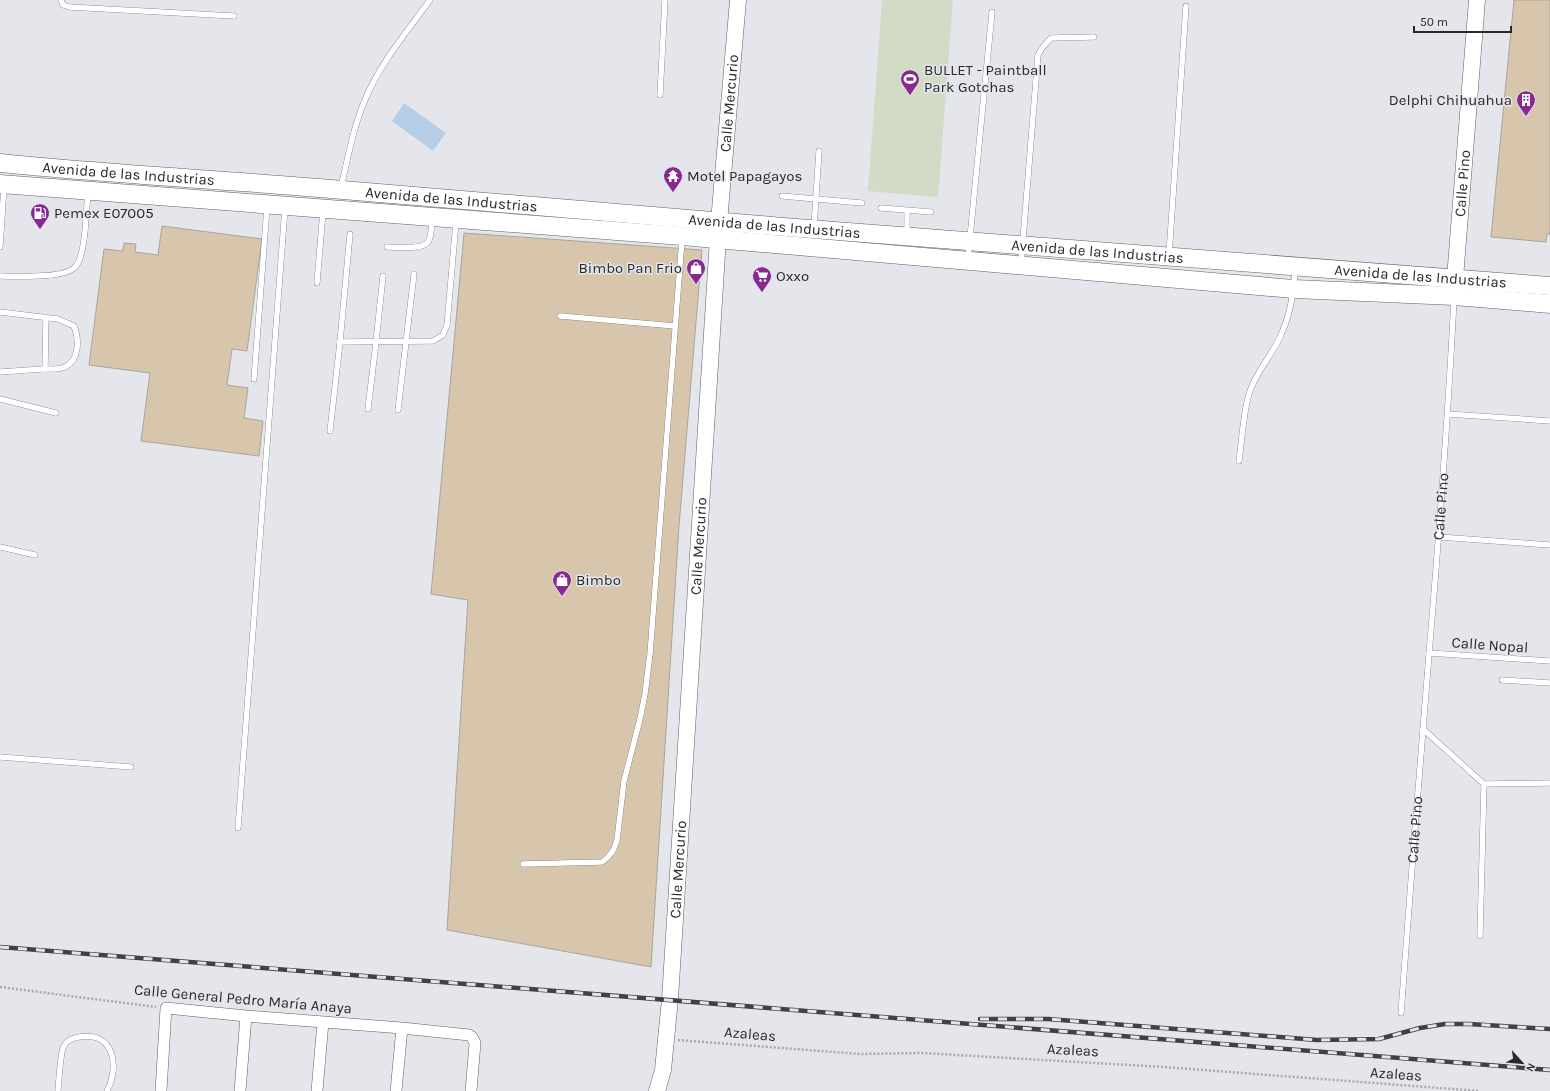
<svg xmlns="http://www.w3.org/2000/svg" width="1550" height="1091" font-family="Karla,sans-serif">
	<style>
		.green { fill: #d1dbc6 }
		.water { fill: #b7cfe6 }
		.building { fill: #d7c6ab; stroke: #a7a4a0 }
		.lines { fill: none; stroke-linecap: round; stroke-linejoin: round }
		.lane-casing { stroke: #5f6065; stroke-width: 6 }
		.street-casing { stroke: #5f6065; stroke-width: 12 }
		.secondary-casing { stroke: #5f6065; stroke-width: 17 }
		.primary-casing { stroke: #5f6065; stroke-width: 19 }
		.path { stroke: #a7a9ad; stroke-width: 2.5; stroke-dasharray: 2 2; stroke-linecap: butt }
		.lane { stroke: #fff; stroke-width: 5.5 }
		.street { stroke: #fff; stroke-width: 11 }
		.secondary { stroke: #fff; stroke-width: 16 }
		.primary { stroke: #fff; stroke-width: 18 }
		.rail-casing { stroke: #404144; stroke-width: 4.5 }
		.rail { stroke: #e4e6eb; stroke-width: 3; stroke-dasharray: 9; stroke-linecap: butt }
		.labels { text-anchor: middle; stroke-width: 3; stroke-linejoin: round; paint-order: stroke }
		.poi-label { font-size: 15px; fill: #28292b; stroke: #e4e6eb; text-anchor: start }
		.street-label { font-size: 15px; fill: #28292b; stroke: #e4e6eb }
	</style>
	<rect width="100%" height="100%" fill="#e4e6eb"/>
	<path class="green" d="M882 0H953L938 197 868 191Z"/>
	<path class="water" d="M404 103 446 133 433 151 392 121Z"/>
	<path class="building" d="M1514 0H1550V234H1547L1546 242 1491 237Z
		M162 226 262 239 247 351 232 349 227 385 248 388 244 418 263 421 259 456 141 441 150 373 89 365 104 249 123 251 124 243 136 244 135 252 158 255Z
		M464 233 702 250 679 526 651 967 447 930 468 600 431 594Z"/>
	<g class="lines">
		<defs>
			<g id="lane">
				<path d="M61 0 63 5 69 7 234 16"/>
				<path d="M660 95 665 0"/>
				<path d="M341 187C348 158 353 128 365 100 380 63 407 32 430 0"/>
				<path d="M782 196 862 203"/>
				<path d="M881 208 931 212"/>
				<path d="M814 227 819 151"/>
				<path d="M907 234V211"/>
				<path d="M0 247 4 186"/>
				<path d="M387 247C396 247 423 250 428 242 432 236 431 227 432 220"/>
				<path d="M1169 255 1186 6"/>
				<path d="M968 258 992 12"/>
				<path d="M1021 264 1038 55 1042 48 1051 38 1094 37"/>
				<path d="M0 276C16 276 64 279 75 267 86 257 86 209 88 193"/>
				<path d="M317 283 323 211"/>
				<path d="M0 312 58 319 74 326C79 338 80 360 65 367 58 370 51 369 43 369 29 370 14 371 0 372"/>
				<path d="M560 316 675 326"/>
				<path d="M340 342 350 234"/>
				<path d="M45 369 46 317"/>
				<path d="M254 379 267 207"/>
				<path d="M0 399 56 413"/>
				<path d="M368 409 376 342 383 276"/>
				<path d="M398 410 414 274"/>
				<path d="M1448 414 1550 421"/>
				<path d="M330 431 340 342 433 341 443 335 447 325 456 222"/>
				<path d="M1239 461C1242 439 1243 415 1249 394 1255 373 1271 357 1280 337 1290 316 1294 292 1295 269"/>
				<path d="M1439 537 1550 545"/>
				<path d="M0 547 35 555"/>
				<path d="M1429 653 1550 661"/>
				<path d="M1502 680 1550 683"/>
				<path d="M1423 729 1484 784 1480 936"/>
				<path d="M0 757 131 767"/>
				<path d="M1484 784 1550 783"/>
				<path d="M238 828 285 208"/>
				<path d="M523 864 602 862C611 856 614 850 617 840L624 781 640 719 645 694 650 654 682 239"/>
				<path id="s1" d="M1401 1013C1410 893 1419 774 1429 654 1439 536 1448 417 1454 299"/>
				<path d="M58 1091C59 1082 60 1052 64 1046 67 1040 73 1038 79 1037 114 1031 120 1066 107 1091"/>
			</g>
			<path id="street" d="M161 1091 166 1008 246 1016 402 1028 469 1035 472 1037 475 1043 471 1091
				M240 1091 246 1016
				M317 1091 323 1022
				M396 1091 402 1028"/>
			<g id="secondary">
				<path id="s2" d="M1454 291 1477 0"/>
				<path id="s3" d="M657 1091 663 1070 670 999 719 222 738 0"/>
			</g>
			<g id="primary">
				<path id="s4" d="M0 163C106 174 213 179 319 188 729 224 1140 255 1550 286"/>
				<path d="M0 184 682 236 1294 289 1454 296 1550 304"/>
			</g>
		</defs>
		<use href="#lane" class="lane-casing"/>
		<use href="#street" class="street-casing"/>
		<use href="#secondary" class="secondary-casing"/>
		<use href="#primary" class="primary-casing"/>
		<path class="path" d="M0 987 156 1007
			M678 1040 860 1054 922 1053 1164 1067 1479 1091"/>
		<use href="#lane" class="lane"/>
		<use href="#street" class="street"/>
		<use href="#secondary" class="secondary"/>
		<use href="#primary" class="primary"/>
		<defs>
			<path id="rail" d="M0 947 1550 1070
				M980 1019H1048L1317 1040 1379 1039 1420 1028 1445 1024H1469L1550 1029"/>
		</defs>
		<use href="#rail" class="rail-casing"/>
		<use href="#rail" class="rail"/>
	</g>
	<defs>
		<symbol id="stadium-pin" viewBox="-11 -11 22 30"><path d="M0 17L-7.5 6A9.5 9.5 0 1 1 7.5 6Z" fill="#882891" stroke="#e4e6eb"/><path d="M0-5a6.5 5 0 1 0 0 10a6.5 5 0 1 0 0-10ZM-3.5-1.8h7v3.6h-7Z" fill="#fff"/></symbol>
		<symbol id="building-pin" viewBox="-11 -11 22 30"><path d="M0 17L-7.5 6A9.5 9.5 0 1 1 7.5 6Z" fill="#882891" stroke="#e4e6eb"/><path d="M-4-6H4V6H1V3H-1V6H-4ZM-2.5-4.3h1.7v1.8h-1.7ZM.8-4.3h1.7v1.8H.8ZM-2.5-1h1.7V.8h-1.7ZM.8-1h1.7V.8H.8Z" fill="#fff"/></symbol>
		<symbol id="temple-pin" viewBox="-11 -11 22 30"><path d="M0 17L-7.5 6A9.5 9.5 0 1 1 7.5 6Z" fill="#882891" stroke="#e4e6eb"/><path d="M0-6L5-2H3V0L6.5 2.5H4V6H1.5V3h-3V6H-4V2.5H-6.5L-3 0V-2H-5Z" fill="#fff"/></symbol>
		<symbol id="fuel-pin" viewBox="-11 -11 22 30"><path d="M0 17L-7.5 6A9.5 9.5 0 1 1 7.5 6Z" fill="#882891" stroke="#e4e6eb"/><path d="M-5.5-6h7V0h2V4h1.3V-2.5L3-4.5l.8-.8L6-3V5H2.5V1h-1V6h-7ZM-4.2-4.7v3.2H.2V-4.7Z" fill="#fff"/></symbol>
		<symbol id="shop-pin" viewBox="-11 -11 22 30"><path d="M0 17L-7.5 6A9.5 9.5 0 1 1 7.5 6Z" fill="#882891" stroke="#e4e6eb"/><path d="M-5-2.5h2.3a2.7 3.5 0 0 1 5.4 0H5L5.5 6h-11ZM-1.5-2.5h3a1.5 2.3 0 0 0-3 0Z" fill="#fff"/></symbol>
		<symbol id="supermarket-pin" viewBox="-11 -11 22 30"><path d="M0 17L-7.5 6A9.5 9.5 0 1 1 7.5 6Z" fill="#882891" stroke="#e4e6eb"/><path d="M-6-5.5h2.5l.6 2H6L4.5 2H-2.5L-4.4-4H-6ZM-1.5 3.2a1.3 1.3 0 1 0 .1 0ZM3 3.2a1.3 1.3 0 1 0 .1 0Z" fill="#fff"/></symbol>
	</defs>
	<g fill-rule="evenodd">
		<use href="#stadium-pin" x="899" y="68" width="22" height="30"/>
		<use href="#building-pin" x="1515" y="89" width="22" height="30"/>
		<use href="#temple-pin" x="662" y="165" width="22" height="30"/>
		<use href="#fuel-pin" x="29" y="202" width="22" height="30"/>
		<use href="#shop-pin" x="685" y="257" width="22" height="30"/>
		<use href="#supermarket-pin" x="751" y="265" width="22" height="30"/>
		<use href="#shop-pin" x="551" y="569" width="22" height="30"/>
	</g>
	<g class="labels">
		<g class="poi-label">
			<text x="924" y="75">BULLET - Paintball<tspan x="924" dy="17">Park Gotchas</tspan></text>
			<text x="1512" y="105" text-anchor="end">Delphi Chihuahua</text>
			<text x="687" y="181">Motel Papagayos</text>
			<text x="54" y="218">Pemex E07005</text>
			<text x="682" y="273" text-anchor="end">Bimbo Pan Frio</text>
			<text x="776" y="281">Oxxo</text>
			<text x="576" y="585">Bimbo</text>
		</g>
		<g class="street-label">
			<text dy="5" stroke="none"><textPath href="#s3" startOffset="991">Calle Mercurio</textPath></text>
			<text dy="5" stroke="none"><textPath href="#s4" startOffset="129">Avenida de las Industrias</textPath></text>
			<text dy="5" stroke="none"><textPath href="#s2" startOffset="108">Calle Pino</textPath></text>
			<text dy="5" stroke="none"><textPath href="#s4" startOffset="453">Avenida de las Industrias</textPath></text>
			<text dy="5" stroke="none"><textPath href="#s4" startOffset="777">Avenida de las Industrias</textPath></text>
			<text dy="5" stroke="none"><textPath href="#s4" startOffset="1101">Avenida de las Industrias</textPath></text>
			<text dy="5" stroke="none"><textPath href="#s4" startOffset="1425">Avenida de las Industrias</textPath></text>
			<text dy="5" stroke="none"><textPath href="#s1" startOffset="508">Calle Pino</textPath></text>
			<text dy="5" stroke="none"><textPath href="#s3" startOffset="547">Calle Mercurio</textPath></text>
			<text transform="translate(1490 645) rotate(4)" y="5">Calle Nopal</text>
			<text dy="5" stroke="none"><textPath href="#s1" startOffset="184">Calle Pino</textPath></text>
			<text dy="5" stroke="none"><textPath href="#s3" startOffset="223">Calle Mercurio</textPath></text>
			<text transform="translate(243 999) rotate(5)" y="5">Calle General Pedro María Anaya</text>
			<text transform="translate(750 1034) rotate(5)" y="5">Azaleas</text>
			<text transform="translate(1073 1050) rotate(3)" y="5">Azaleas</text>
			<text transform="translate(1396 1074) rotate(4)" y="5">Azaleas</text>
		</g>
	</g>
	<g transform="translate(1522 1063) rotate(117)" stroke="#e4e6eb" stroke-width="3" paint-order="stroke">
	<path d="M0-3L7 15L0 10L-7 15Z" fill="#28292b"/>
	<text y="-6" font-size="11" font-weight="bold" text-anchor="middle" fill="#28292b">N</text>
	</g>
	<path d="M1414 26v6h97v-6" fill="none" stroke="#28292b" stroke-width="2"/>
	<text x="1420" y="26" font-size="12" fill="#28292b" stroke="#e4e6eb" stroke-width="3" paint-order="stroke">50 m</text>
</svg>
